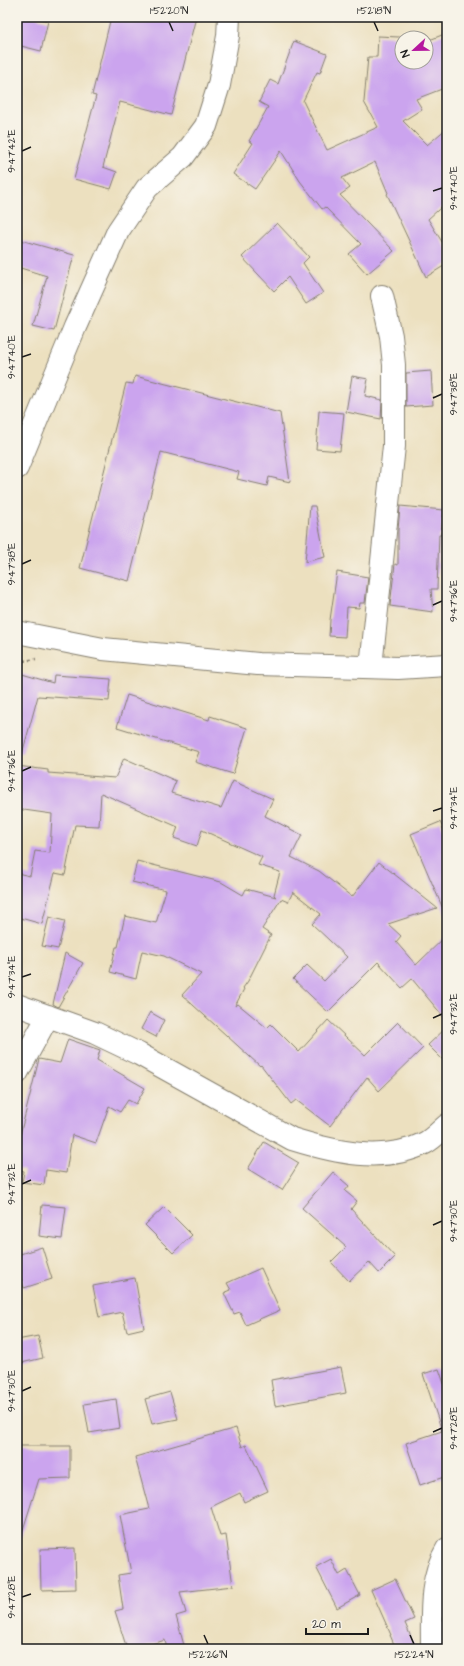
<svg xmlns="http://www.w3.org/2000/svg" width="464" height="1666" font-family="'Architects Daughter',sans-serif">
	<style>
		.building { fill: #cba4ee }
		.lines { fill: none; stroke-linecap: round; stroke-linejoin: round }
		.minor-casing { stroke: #847e6e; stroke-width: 24 }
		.primary-casing { stroke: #847e6e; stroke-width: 24 }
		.path { stroke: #847e6e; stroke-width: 2.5; stroke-dasharray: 3 3; stroke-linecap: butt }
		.minor { stroke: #fff; stroke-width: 22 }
		.primary { stroke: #fff; stroke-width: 22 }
		.ticks { fill: none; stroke: #1c1c1c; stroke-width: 1.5 }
		.neatline { fill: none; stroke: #1c1c1c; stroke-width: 1.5 }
		.ticks-label { font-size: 10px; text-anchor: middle; fill: #1c1c1c }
	</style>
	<rect width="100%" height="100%" fill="#f7f3e8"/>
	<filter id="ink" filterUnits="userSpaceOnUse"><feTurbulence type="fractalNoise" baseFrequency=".025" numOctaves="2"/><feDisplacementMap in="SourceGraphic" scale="8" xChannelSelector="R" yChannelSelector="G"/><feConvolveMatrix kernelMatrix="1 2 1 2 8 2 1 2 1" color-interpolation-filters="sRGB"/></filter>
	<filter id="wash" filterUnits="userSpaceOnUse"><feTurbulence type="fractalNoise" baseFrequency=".012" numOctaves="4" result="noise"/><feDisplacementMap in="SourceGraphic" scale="16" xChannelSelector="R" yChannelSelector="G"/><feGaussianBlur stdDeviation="0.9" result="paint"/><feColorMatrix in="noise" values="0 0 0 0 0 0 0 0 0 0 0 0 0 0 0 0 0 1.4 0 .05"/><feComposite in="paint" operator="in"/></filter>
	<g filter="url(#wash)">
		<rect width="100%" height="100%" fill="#ece0bf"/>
		<g id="blocks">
			<path class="building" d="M17 17H33L48 21 41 51 17 45Z
				M111 17H196L171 115 120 102 103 167 117 172 111 189 74 179 96 96 92 95Z
				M447 33V87L416 99 422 109 403 121 427 145 447 128V202L428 219 447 250V264L426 277 387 194 388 193 375 162 342 178 350 188 340 195 394 251 367 274 349 254 361 244 325 207 322 209 300 181 281 151 255 189 233 174 253 143 249 141 268 107 259 102 270 80 278 84 294 41 327 54 320 73 317 72 303 101 327 150 378 127 364 102 368 57H377L378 36 419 38H402V62H426V38L432 39Z
				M277 223 309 257 303 263 323 293 306 304 288 277 274 291 242 257Z
				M17 239 74 255 54 331 33 326 47 276 17 267Z
				M431 371 433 405 406 407V373Z
				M135 376 280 413 290 482 269 477 267 486 237 479 239 472 161 452 129 581 80 568 126 383 133 384Z
				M352 376 368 379 365 396 382 400 381 419 346 412Z
				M319 411 344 413 340 451 316 449Z
				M310 506H315L325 557 305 562Z
				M400 506 444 510 441 535H439L437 589H431L433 612 390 606 395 564 398 565V530Z
				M337 572 368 577 365 603H360L359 608 347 607 345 637 329 636 330 620Z
				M22 674 53 683 54 675 111 679 109 701 38 696 22 754 17 753V692Z
				M127 695 209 720 210 716 247 728 233 774 195 762 199 752 117 727Z
				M124 758 176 781 171 793 221 808 233 781 273 799 265 816 302 835 291 857 319 871 352 897 379 862 437 908 388 924 401 936 396 942 416 965 447 935V1021L412 979 402 988 378 962 328 1012 293 979 307 965 324 981 347 957 312 924 321 914 293 892 288 902 281 899 262 929 271 935 248 981 243 988 244 989 235 1006 238 1004 267 1028 271 1024 299 1052 328 1020 365 1055 398 1022 423 1048 379 1091 367 1077 330 1126 296 1100 291 1104 261 1065 260 1066 182 995 201 974 164 956 142 951 136 979 110 972 116 947H118L125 916 156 923 166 890 132 882 137 861 221 882 243 895 246 889 276 897 274 895 280 872 258 865 262 857 202 830 197 846 174 838 178 827 101 793 99 826 75 825 65 875 55 873 42 924 17 917V873L30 876 35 851 50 853 52 814 17 809V766L48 770V773L115 778Z
				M440 822 447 838V918L411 834Z
				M49 917 65 921 58 949 42 946Z
				M65 953 83 963 58 1007 53 1004Z
				M150 1012 164 1020 156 1037 141 1029Z
				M447 1027V1064L428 1045Z
				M68 1039 100 1050 97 1060 145 1088 136 1104 128 1100 120 1112 109 1106 96 1143 72 1135 66 1173 46 1170 44 1185 22 1182 24 1171 17 1169V1157L21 1131 39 1059 60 1063Z
				M264 1142 299 1163 282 1190 248 1169Z
				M333 1172 349 1186 345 1191 357 1201 351 1209 395 1257 379 1273 369 1262 349 1281 331 1262 346 1247 302 1208Z
				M42 1205 66 1207 62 1239 39 1236Z
				M164 1207 192 1235 173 1253 145 1225Z
				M42 1247 52 1279 24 1288 17 1264V1255Z
				M261 1268 280 1310 246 1325 240 1312 234 1314 224 1293 231 1290 227 1283Z
				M135 1278 144 1328 127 1332 122 1312 99 1317 93 1286Z
				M38 1336 43 1358 17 1364V1340Z
				M341 1367 346 1393 275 1406 271 1380Z
				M439 1369 447 1392V1476L420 1485 406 1443 442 1431 423 1374Z
				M170 1392 178 1419 152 1424 145 1399Z
				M116 1399 120 1428 89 1433 84 1404Z
				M236 1428 242 1447 246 1445 268 1491 244 1502 240 1493 211 1507 220 1536 226 1535 233 1586 180 1592 186 1613 176 1616 185 1649H167L165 1640 137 1649H127L115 1611 123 1609 118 1575 131 1573 120 1515 149 1509 135 1457Z
				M17 1446H70V1478L39 1479 21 1536H17Z
				M75 1548 76 1589 41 1590 40 1549Z
				M331 1559 339 1575 347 1570 360 1595 337 1608 316 1567Z
				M395 1579 414 1619 405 1623 416 1649H396L390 1635H391L371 1590Z"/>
		</g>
	</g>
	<g filter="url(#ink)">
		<use href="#blocks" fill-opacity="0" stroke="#847e6e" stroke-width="1"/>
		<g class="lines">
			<defs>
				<path id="minor" d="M17 468 75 327 118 231 147 188 183 157 206 126 219 85 228 36 229 17
					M371 667 394 446V365L391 336 382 296
					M17 1005 95 1033 139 1054 292 1139C334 1152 383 1164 425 1143 433 1139 440 1131 447 1125
					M17 1073 48 1016
					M432 1649C432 1616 429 1578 447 1549"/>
				<path id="primary" d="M17 632 103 649 258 664 398 668 447 665"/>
			</defs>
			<use href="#minor" class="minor-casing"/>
			<use href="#primary" class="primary-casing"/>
			<path class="path" d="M17 662 36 659"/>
			<use href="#minor" class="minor"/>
			<use href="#primary" class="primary"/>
		</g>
	</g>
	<path class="ticks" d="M169 22 173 31M374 22 378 31M22 151 31 147M433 191 442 188M22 357 31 354M433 398 442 394M22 564 31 560M433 605 442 601M22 771 31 767M433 811 442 808M22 977 31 974M433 1018 442 1014M22 1184 31 1180M433 1225 442 1221M22 1391 31 1387M433 1432 442 1428M22 1597 31 1594M204 1635 208 1644M410 1635 414 1644"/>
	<rect width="464" height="1666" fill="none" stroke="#f7f3e8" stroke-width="44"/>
	<g transform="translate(414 50) rotate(248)"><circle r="19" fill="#f7f3e8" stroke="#9f9d96"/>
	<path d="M0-3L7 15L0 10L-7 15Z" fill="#b5179e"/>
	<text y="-6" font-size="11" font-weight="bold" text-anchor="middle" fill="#1c1c1c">N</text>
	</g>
	<path d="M306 1628v6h62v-6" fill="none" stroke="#1c1c1c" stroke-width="2"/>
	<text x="312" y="1628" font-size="12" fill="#1c1c1c" stroke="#f7f3e8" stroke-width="3" paint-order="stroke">20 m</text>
	<rect x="22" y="22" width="420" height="1622" class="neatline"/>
	<g class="ticks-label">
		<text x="169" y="14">1°52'20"N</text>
		<text x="374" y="14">1°52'18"N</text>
		<text transform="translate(11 151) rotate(-90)" y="4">9°47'42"E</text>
		<text transform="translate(453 188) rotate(-90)" y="4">9°47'40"E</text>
		<text transform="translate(11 357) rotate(-90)" y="4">9°47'40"E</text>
		<text transform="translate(453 394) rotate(-90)" y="4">9°47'38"E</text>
		<text transform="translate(11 564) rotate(-90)" y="4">9°47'38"E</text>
		<text transform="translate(453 601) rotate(-90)" y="4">9°47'36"E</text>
		<text transform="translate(11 771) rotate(-90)" y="4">9°47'36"E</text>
		<text transform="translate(453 808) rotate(-90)" y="4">9°47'34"E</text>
		<text transform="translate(11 977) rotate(-90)" y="4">9°47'34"E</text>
		<text transform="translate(453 1014) rotate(-90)" y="4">9°47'32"E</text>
		<text transform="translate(11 1184) rotate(-90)" y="4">9°47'32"E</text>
		<text transform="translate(453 1221) rotate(-90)" y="4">9°47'30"E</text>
		<text transform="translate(11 1391) rotate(-90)" y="4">9°47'30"E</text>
		<text transform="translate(453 1428) rotate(-90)" y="4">9°47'28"E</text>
		<text transform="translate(11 1597) rotate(-90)" y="4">9°47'28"E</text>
		<text x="208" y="1658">1°52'26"N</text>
		<text x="414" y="1658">1°52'24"N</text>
	</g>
</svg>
